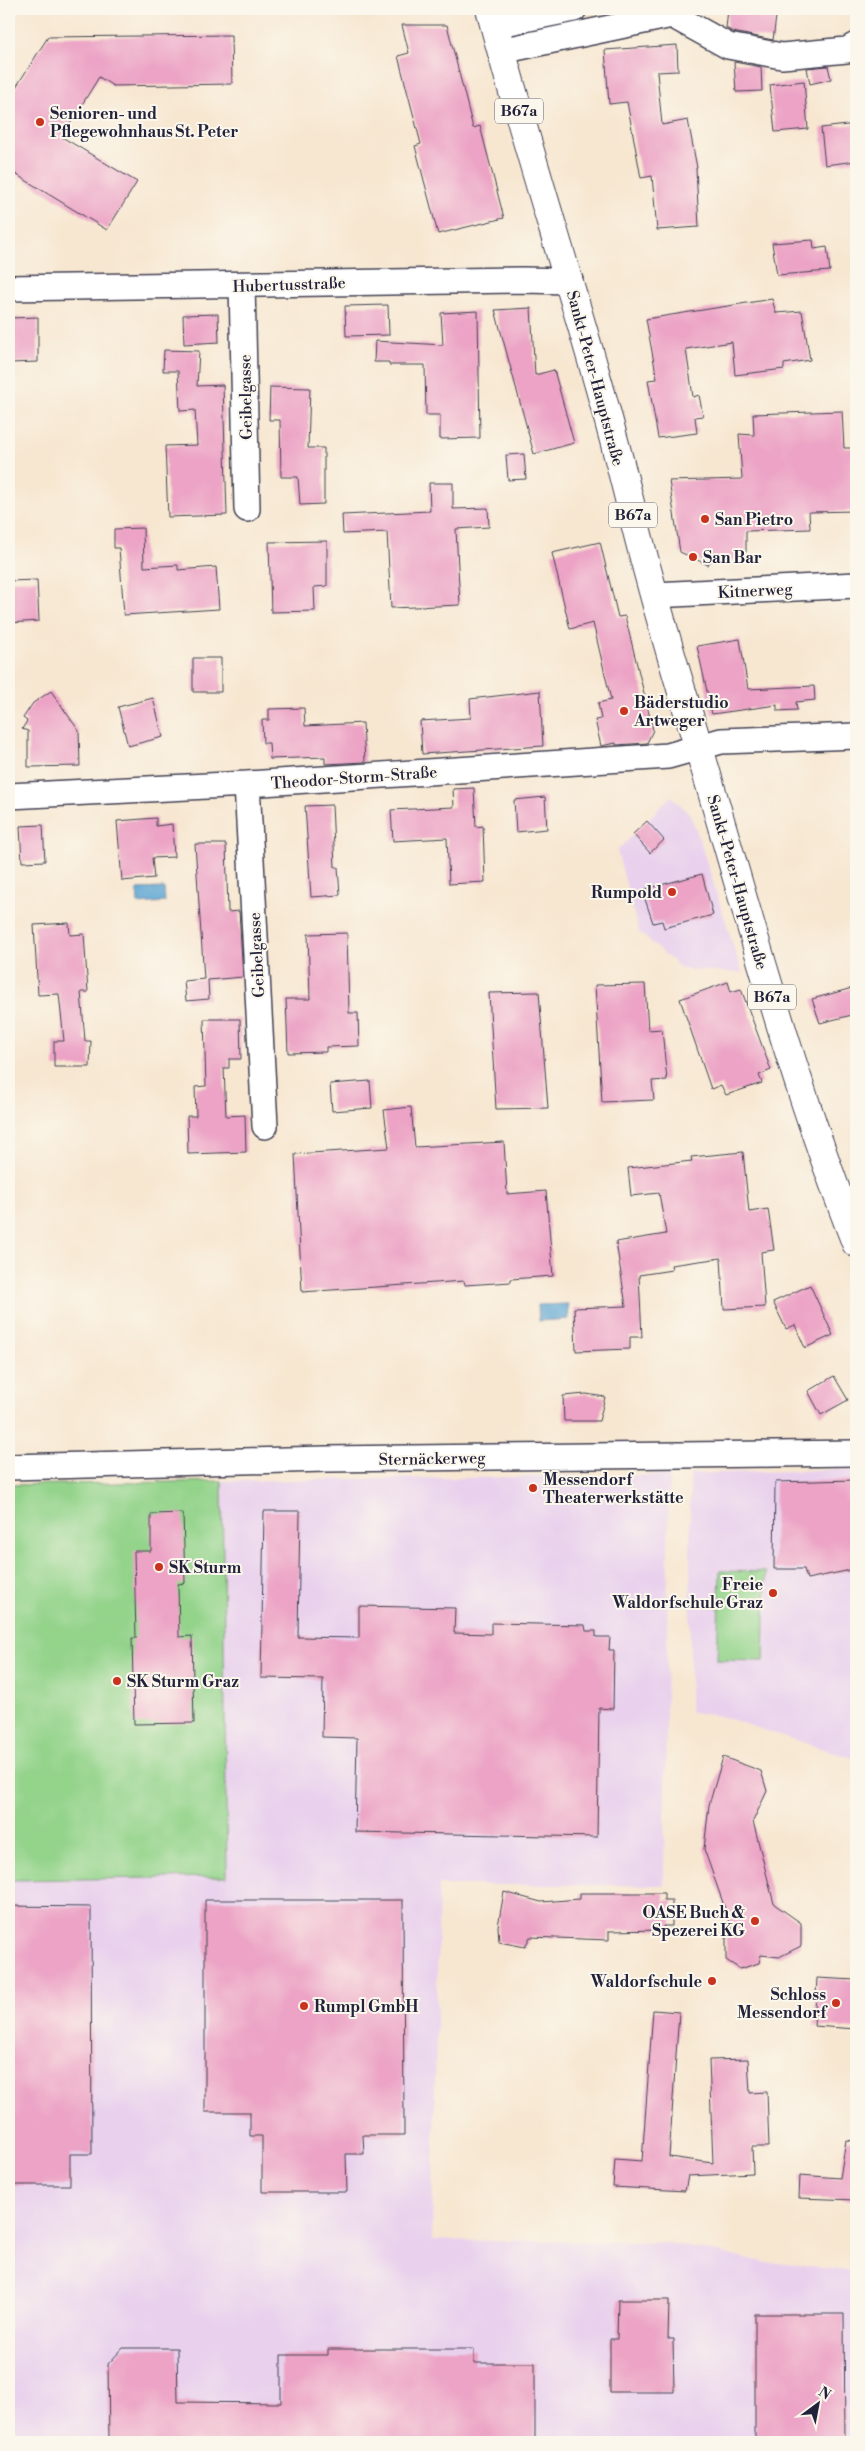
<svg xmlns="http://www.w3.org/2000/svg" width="865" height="2451" font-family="'Libre Bodoni',serif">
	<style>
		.built { fill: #e9d1ed }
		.green { fill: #93d38a; stroke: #5a7a62 }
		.water { fill: #5aa4d2; stroke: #3e6386 }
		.building { fill: #eca3c5 }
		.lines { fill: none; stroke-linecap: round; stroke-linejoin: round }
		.street-casing { stroke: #424052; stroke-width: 28 }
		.primary-casing { stroke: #424052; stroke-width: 30 }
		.street { stroke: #fff; stroke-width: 25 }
		.primary { stroke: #fff; stroke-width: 28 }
		.poi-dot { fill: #c8321e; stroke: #fbf7ec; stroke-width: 2 }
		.labels { text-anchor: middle; stroke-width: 4; stroke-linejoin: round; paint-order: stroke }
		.shield { fill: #fbf7ec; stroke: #636270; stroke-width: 1 }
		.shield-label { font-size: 15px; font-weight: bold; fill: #22223b }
		.poi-label { font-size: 16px; font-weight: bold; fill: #22223b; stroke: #fbf7ec; text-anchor: start }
		.street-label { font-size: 16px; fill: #22223b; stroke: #fbf7ec }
	</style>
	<rect width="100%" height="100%" fill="#fbf7ec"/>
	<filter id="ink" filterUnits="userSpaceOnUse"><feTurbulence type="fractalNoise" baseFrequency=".02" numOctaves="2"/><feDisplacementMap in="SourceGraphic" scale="10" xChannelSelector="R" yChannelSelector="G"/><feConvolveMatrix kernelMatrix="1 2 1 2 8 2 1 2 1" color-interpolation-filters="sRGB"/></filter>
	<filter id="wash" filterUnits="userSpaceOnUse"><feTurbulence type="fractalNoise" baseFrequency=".0096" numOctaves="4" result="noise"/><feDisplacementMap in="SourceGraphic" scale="20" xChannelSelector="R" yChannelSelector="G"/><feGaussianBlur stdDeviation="1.12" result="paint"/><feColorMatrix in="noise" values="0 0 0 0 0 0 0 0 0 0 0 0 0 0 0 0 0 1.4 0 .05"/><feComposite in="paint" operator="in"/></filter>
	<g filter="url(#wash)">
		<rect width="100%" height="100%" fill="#f7e7d1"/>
		<path class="built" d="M671 796 689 813 697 832 742 973 682 969 639 932 617 851Z
			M856 1469V1757L852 1758 720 1716 690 1712V1474Z
			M669 1475 664 1885H439L432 2240 669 2243 751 2260 856 2272V2442H9V1880L227 1877 222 1481Z"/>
		<path class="green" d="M222 1481 227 1877 9 1880V1485Z
			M720 1571 766 1572 764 1661 717 1660Z"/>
		<path class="water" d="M164 888 165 902 138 904 137 889Z
			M568 1304 569 1319 539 1321 538 1305Z"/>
		<g id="blocks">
			<path class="building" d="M728 9H777L773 40 733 32 726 28Z
				M402 25H447L473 128 480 126 504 218 438 234 415 146 421 144 398 56 409 53Z
				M231 35 232 84 113 86 99 77 62 137 137 182 107 230 9 170V98L48 37Z
				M677 45 678 71 657 72 662 125 688 120 697 168H696L699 227 657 230 652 176 641 178 627 102 609 104 605 50Z
				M734 62 761 67 762 91 736 92Z
				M828 66 831 79 810 84 807 68Z
				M804 81 808 129 775 132 770 85Z
				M856 124V161L825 165 821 128Z
				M813 240 814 249 827 247 830 271 777 275 772 243Z
				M772 299 776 313 802 311 810 360 784 364V369L735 375 732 342 686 349 693 397 699 395 703 416 695 417 697 433 658 438 648 380 657 379 646 319Z
				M388 305 389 335 346 336 345 306Z
				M531 308 535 375 554 370 574 443 534 454 495 310Z
				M478 311 480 438 440 439V415H426L425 365H389V362H374L375 341 443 345 441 313Z
				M218 314 219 342 184 344 183 315Z
				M38 317V362L9 363V318Z
				M164 350 199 351 197 386 223 385 227 515 168 517 165 446 197 445 195 410 180 411 178 371H163Z
				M270 387 310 388 308 448H324V504L300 505 298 477H281L280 420H269Z
				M842 411 844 448H856V511L809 512 810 529 746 531V552H736L737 560 710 561 708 565 680 552 669 481 742 479 739 434 754 435 753 414Z
				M524 454 526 479 508 480 506 455Z
				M429 483H453V509L488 508 489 527 456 529 460 605 391 608 387 532 343 534 342 515 430 511Z
				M143 528 144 567 178 565V570L216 567 219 609 124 615 119 548H114V529Z
				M327 541V586L314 587 315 611 271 612 269 542Z
				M600 542 618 617 625 616 653 730 647 743 616 745V743L601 746 595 720 601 719 598 703 611 700 593 623 570 629 552 553Z
				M37 580 39 621 9 623V581Z
				M740 639 748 689 814 686 815 700 796 702 797 710 777 711V705L712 714 697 646Z
				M193 658H221V692H193Z
				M51 691 79 731 80 766 28 767V731L22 729 27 721 23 718 33 703Z
				M540 691 543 746 422 754 420 721 471 718 470 699Z
				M153 698 163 737 128 746 118 707Z
				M304 708 305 726 363 723 365 762 325 764V757L270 759 269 743H263L262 720H269V709Z
				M474 788 476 827 483 826 485 882 449 884 447 838 393 841 391 810 454 807 453 789Z
				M545 797 547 829 516 832 514 800Z
				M332 805 335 867H338L340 895 311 897 305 806Z
				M156 818V826L172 824 174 857 152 858 154 878 122 881 117 821Z
				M647 821 664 840 650 853 633 834Z
				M43 825 45 861 22 862 20 826Z
				M195 844H226L228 912 239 911 243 977 208 980 209 999 186 1001 184 981 204 979Z
				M702 874 713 915 664 928 662 921 653 923 642 890Z
				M69 923 70 935 84 934 88 992H81L85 1041H91L90 1067H54V1041H64L59 994 38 995 34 925Z
				M347 933 349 1013H358L359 1046 326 1047V1052L288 1053 286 999H310L308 934Z
				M728 982 731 992 741 989 771 1070 759 1075 762 1083 726 1095 721 1085 711 1089 680 999Z
				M645 984 648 1030 662 1029 667 1080 652 1081 654 1100 602 1102 595 985Z
				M856 987V1014L820 1023 812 999Z
				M539 992 548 1108 496 1109 489 993Z
				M204 1019H240L241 1059H229V1068H224L226 1116 245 1115 246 1152 188 1154 187 1116H196L195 1087 206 1086Z
				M370 1081 372 1108 332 1111 330 1084Z
				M411 1107 415 1147 504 1142 507 1194 546 1191 553 1276 511 1279V1282L465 1285 464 1281 302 1292 295 1154 389 1148 384 1110Z
				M743 1152 749 1212 768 1209 774 1250 761 1252 765 1307 724 1309 721 1258 671 1265 672 1270 639 1275 642 1337H630V1349L576 1351 574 1308 626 1306 616 1242 666 1234 659 1193 631 1196 628 1168 692 1161 691 1157Z
				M810 1285 833 1335 805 1348 795 1325 786 1329 773 1302Z
				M834 1376 848 1400 821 1415 808 1391Z
				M586 1394 605 1397 599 1421H564L563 1396Z
				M856 1480V1569L807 1579 804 1569H774L775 1482Z
				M264 1511H300L298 1637 359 1638V1606L455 1608 454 1633 491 1634V1623L585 1625 586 1631H596V1637H610L609 1650H614L613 1709 599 1708 597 1837 355 1832 357 1738 322 1737 323 1679 261 1678Z
				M183 1513 185 1583 178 1584 179 1637 192 1636 194 1723 134 1724 132 1638H136L134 1551H151V1514Z
				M723 1757 761 1771 767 1791 753 1821 774 1904 801 1923V1946L779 1957 761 1955 759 1963 740 1969 726 1960V1938L734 1934 704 1849 709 1805Z
				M504 1892 541 1902 580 1899V1893H664V1900H672V1926H663L664 1930 609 1931V1940L530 1937 525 1947 499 1942 498 1926Z
				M205 1900H403L404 2135H363L364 2154H346L347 2192H262V2136H250V2112H205Z
				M9 1906 91 1907 92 2154H70V2185H9Z
				M817 1978 856 1980V2029L814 2026Z
				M653 2010 679 2012 669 2157 713 2163 709 2060 748 2059 750 2093 767 2092 769 2147H752L753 2173 688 2176 685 2191 613 2187 615 2159 642 2161Z
				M846 2140 856 2141V2200L799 2198 800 2175 840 2178Z
				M618 2300H669L668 2339H673L674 2392H610V2339H617Z
				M755 2314H844L845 2442H755Z
				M123 2348H177L178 2402 281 2403V2355H328V2349H474V2363H535V2442H109L108 2364Z"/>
		</g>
	</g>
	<g filter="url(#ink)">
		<use href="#blocks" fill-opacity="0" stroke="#424052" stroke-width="1"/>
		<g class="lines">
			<defs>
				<path id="street" d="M494 25 574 9
					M501 51 672 15 728 46 782 56 847 50 856 45
					M242 285 247 509
					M9 288 522 280 570 281
					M654 595 856 585
					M247 784 265 1126
					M9 796 247 784 668 756 721 741 856 736
					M9 1467 326 1459 856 1453"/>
				<path id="primary" d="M490 9C534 176 590 339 631 507 653 597 680 686 707 775 753 932 796 1091 856 1243"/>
			</defs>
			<use href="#street" class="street-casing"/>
			<use href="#primary" class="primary-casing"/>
			<use href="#street" class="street"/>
			<use href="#primary" class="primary"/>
		</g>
	</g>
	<g class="poi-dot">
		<circle cx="40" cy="122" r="5"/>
		<circle cx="705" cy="519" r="5"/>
		<circle cx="693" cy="557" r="5"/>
		<circle cx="624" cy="711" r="5"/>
		<circle cx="672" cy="892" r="5"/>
		<circle cx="533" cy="1488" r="5"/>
		<circle cx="159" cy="1567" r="5"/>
		<circle cx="773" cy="1593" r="5"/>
		<circle cx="117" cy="1681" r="5"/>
		<circle cx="755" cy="1921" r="5"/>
		<circle cx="712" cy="1981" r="5"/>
		<circle cx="836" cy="2003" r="5"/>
		<circle cx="304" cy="2006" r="5"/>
	</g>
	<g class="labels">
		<g class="shield">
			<rect x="495" y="98.5" width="48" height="25" rx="4"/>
			<rect x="609" y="502.5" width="48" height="25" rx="4"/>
			<rect x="748" y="984.5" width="48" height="25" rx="4"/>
		</g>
		<g class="shield-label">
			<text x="519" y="116">B67a</text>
			<text x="633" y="520">B67a</text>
			<text x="772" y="1002">B67a</text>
		</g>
		<g class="poi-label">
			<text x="50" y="119">Senioren- und<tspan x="50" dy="18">Pflegewohnhaus St. Peter</tspan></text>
			<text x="715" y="525">San Pietro</text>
			<text x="703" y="563">San Bar</text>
			<text x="634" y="708">Bäderstudio<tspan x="634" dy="18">Artweger</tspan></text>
			<text x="662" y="898" text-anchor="end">Rumpold</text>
			<text x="543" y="1485">Messendorf<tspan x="543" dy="18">Theaterwerkstätte</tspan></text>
			<text x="169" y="1573">SK Sturm</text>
			<text x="763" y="1590" text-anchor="end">Freie<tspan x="763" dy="18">Waldorfschule Graz</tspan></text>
			<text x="127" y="1687">SK Sturm Graz</text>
			<text x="745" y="1918" text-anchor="end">OASE Buch &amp;<tspan x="745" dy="18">Spezerei KG</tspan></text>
			<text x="702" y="1987" text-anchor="end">Waldorfschule</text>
			<text x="826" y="2000" text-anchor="end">Schloss<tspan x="826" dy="18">Messendorf</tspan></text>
			<text x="314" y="2012">Rumpl GmbH</text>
		</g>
		<g class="street-label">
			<text transform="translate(289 284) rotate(-2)" y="6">Hubertusstraße</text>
			<text transform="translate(596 378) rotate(75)" y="6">Sankt-Peter-Hauptstraße</text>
			<text transform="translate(245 397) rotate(-91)" y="6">Geibelgasse</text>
			<text transform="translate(755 590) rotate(-3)" y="6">Kitnerweg</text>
			<text transform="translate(354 777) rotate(-4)" y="6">Theodor-Storm-Straße</text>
			<text transform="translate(738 882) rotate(74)" y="6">Sankt-Peter-Hauptstraße</text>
			<text transform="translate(256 955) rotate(-93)" y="6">Geibelgasse</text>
			<text transform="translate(432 1458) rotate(-1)" y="6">Sternäckerweg</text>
		</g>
	</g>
	<rect width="865" height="2451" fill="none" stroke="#fbf7ec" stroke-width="30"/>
	<g transform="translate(818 2404) rotate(32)" stroke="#fbf7ec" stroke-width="4" paint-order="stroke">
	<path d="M0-4L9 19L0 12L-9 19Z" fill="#22223b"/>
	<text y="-8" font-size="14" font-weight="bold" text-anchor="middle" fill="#22223b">N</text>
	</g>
</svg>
